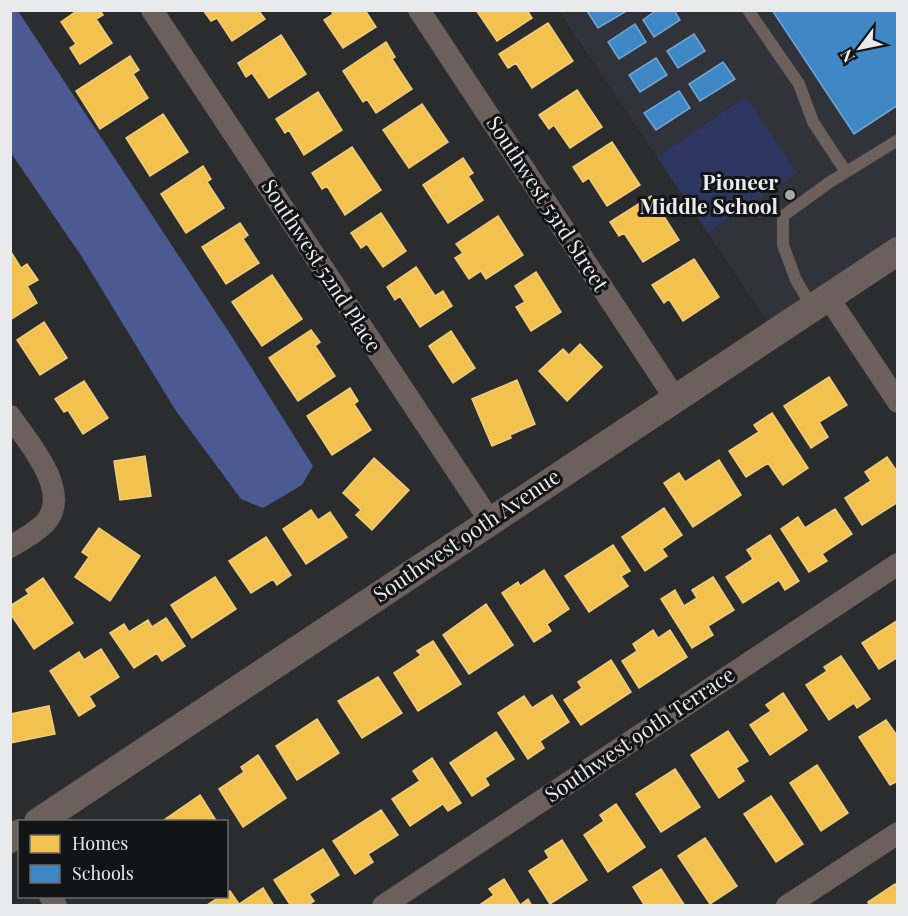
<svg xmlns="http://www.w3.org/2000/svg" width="908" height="916" font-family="'Playfair Display',serif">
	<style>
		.built { fill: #30333a }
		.green { fill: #2d3660 }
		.water { fill: #4c5a93 }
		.homes { fill: #f2c14e; stroke: #efcd7d; stroke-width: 1.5 }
		.schools { fill: #3f88c5; stroke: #72a5d0; stroke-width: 1.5 }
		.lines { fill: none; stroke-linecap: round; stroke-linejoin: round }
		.service { stroke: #6c605c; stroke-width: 12 }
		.minor { stroke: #6c605c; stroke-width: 22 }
		.tertiary { stroke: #6c605c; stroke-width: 28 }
		.poi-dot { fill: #a6a8a8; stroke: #131415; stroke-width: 2 }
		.labels { text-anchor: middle; stroke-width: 6; stroke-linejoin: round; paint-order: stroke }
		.poi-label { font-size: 21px; font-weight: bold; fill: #e9eaeb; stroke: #131415; text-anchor: end }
		.street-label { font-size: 21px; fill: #e9eaeb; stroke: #131415 }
	</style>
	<rect width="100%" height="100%" fill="#2b2c2d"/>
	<path class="built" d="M559 11H897V235L768 323Z"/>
	<path class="green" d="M746 97 797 173 708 232 657 157Z"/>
	<path class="water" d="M10 11H18L234 340 313 466 302 485 263 508 241 499 176 411 82 257 11 153Z"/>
	<path class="homes" d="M78 10H100L103 15 96 19 112 43 80 64 70 48 76 44 61 22Z
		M203 10H258L265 19 232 41 217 18 211 21Z
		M331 10H365L376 27 343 48 324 20 333 14Z
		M476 10H527L532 18 497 41Z
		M548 23 573 61 532 88 516 63 508 68 499 54Z
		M281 35 306 74 269 98 252 73 246 77 238 63Z
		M386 42 395 57 392 59 412 89 376 113 367 99 363 102 343 71Z
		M130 56 139 70 133 74 148 98 100 129 76 91Z
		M577 90 602 127 570 148 554 125 549 129 539 115Z
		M318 92 342 130 304 155 289 130 285 133 276 119Z
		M422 104 448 142 409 168 383 130Z
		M163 114 188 152 150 176 126 138Z
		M612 142 640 185 607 206 589 178 583 182 573 167Z
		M352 147 381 190 345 215 327 186 322 189 312 173Z
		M463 158 473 173 468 176 483 200 448 223 423 185Z
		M203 166 211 179 207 182 224 208 186 233 161 194Z
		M651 196 679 240 643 262 624 233 619 236 610 222Z
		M381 213 406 251 383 267 367 244 361 248 351 233Z
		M498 216 523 255 486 279 481 271 469 279 455 258 463 253 456 244Z
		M240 223 248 235 243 239 259 263 226 284 202 247Z
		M11 252 21 268 27 264 38 280 27 286 37 303 10 320Z
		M694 259 719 297 683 321 669 299 664 303 652 285Z
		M416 267 435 296 443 291 452 306 420 327 400 296 395 300 387 287Z
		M536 272 561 312 531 331 516 307 525 302 515 286Z
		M272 275 302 319 262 346 232 302Z
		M44 322 67 358 40 375 17 340Z
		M311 330 320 342 315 346 335 376 298 401 269 358Z
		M451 331 475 368 453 383 429 346Z
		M580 344 602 367 567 401 539 371 563 349 569 355Z
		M829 377 847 405 819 422 828 437 811 448 784 406Z
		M517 380 535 424 510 435 511 438 492 446 472 399Z
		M84 381 108 418 83 434 68 410 64 412 55 399Z
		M350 388 358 401 354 404 371 430 332 455 307 416Z
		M772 413 808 468 783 485 768 463 746 477 729 451 759 432 754 425Z
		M145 456 151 496 120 500 114 461Z
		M887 457 898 473V502L862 525 845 498 871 481 865 472Z
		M374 458 409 490 372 530 356 515 361 510 343 493Z
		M719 460 741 495 693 527 664 483 679 473 685 482Z
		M664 508 682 535 662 549 667 556 645 571 622 537Z
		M835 509 852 534 822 554 827 561 809 572 781 529 798 517 805 528Z
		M311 510 318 520 330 512 347 537 306 564 283 529Z
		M99 528 140 556 110 601 75 577 89 557 82 552Z
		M770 535 799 581 785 590 779 580 743 603 726 577 753 559 747 550Z
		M266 537 291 575 277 585 273 579 251 593 229 561Z
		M613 545 630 571 621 576 628 586 589 612 565 576Z
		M544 570 569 609 547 624 551 631 534 642 502 593 518 582 520 586Z
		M215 577 236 609 192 638 171 605Z
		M713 577 734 610 708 626 713 635 692 648 661 599 675 590 684 606 697 598 692 590Z
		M43 578 73 623 34 649 10 613V606L29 594 26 590Z
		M486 604 513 645 469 674 443 635Z
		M166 618 185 646 162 661 157 653 134 668 110 633 124 624 129 632 148 620 152 627Z
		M898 620V657L879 669 862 643Z
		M653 630 658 638 670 630 687 657 639 688 622 661 637 651 633 644Z
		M433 641 461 684 418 711 394 673 421 655 417 651Z
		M101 649 119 677 89 696 95 706 79 716 50 671 79 652 84 660Z
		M841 656 870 699 857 708 854 703 829 720 806 685 827 671 824 667Z
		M611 660 631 692 581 725 564 700 582 688 578 682Z
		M378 677 402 713 362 738 338 701Z
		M783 693 807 730 770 755 750 725 771 711 766 705Z
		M552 695 569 722 540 741 544 748 528 759 498 713 524 696 532 708Z
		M49 706 55 734 10 743V714Z
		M317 719 339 753 297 780 276 746Z
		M886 720 898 737V781L890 785 859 737Z
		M728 731 748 761 736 768 744 781 719 798 691 755Z
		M496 732 514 759 485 778 489 785 472 796 450 763Z
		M258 755 286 798 243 827 219 789 244 772 241 767Z
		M432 758 461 803 448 811 443 804 410 826 392 799 420 781 413 771Z
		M817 765 848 813 821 831 790 783Z
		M675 769 700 807 661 832 636 794Z
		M200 795 217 822H161Z
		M771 796 803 844 776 862 744 814Z
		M616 804 645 847 608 872 584 835 604 821 600 815Z
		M381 810 398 835 368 854 373 862 355 874 333 841Z
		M705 838 737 886 710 904 678 856Z
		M562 840 587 880 550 904 529 871 549 858 545 851Z
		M323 849 339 875 309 894 314 901 307 906H291L274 880Z
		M661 869 685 906H645L633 887Z
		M504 879 520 905 528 899 532 906H478L494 895 489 889Z
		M895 884 898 888V906H870L868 902Z
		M263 888 274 906 207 905 221 896H226V893L230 891 239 904Z"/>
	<path class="schools" d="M589 10H624L625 12 598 28 587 11Z
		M657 10H674L680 20 654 37 643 20Z
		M772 10H898V105L854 134Z
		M635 24 646 42 619 59 608 42Z
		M694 34 705 51 678 68 667 51Z
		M656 58 667 75 640 92 629 75Z
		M723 62 735 79 700 101 689 84Z
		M679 91 690 108 656 130 644 113Z"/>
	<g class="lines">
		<path class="service" d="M748 10 799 84 813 122 846 172
			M812 307 796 280 783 245V216L830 182 898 140"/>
		<path class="minor" d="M152 10 490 521
			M419 10 675 398
			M828 297 898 402
			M10 416C28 442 73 492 45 523 35 533 22 540 10 547
			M50 896 56 906
			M383 906 898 564
			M787 906 898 833"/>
		<path class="tertiary" d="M38 822 898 251
			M10 839 20 833"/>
	</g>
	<circle class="poi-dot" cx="790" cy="195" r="6"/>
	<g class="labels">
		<g class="poi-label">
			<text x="778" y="190">Pioneer<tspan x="778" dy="24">Middle School</tspan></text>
		</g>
		<g class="street-label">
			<text transform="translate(547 204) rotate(57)" y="7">Southwest 53rd Street</text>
			<text transform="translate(321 266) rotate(57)" y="7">Southwest 52nd Place</text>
			<text transform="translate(467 536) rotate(-34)" y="7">Southwest 90th Avenue</text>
			<text transform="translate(640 735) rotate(-34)" y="7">Southwest 90th Terrace</text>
		</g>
	</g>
	<rect width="908" height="916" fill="none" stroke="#e9eaeb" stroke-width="24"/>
	<rect x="18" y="820" width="210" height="78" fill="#131415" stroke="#696a6b" stroke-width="1.5"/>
	<rect x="30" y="835" width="30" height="18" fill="#f2c14e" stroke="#696a6b" stroke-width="1.5"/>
	<text x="72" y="850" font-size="18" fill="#e9eaeb">Homes</text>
	<rect x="30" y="865" width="30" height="18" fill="#3f88c5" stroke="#696a6b" stroke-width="1.5"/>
	<text x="72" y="880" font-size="18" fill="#e9eaeb">Schools</text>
	<g transform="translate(860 48) rotate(238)" stroke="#131415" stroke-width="4.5" paint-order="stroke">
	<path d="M0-4.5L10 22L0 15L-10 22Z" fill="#e9eaeb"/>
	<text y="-9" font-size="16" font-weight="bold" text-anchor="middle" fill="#e9eaeb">N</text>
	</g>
</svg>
